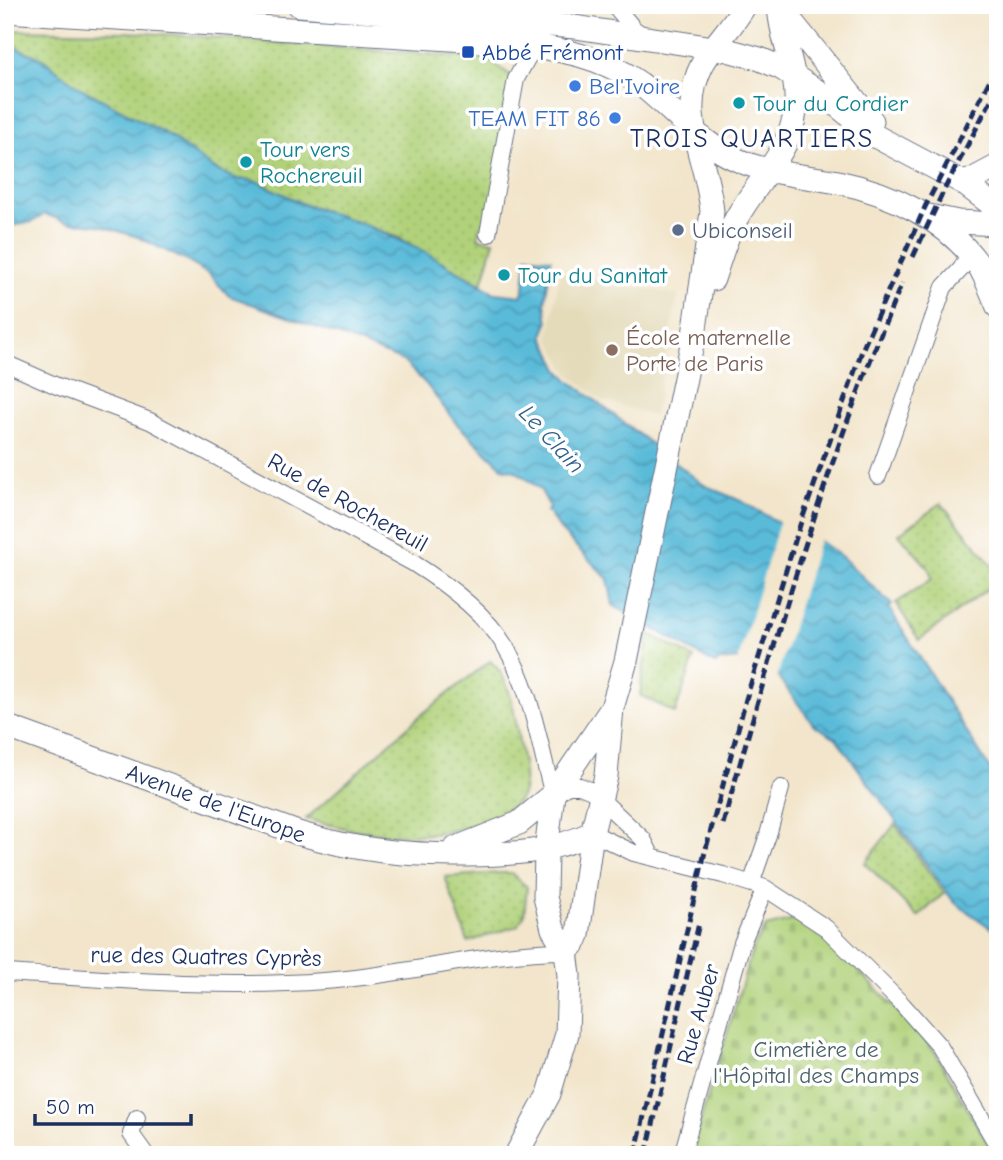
<svg xmlns="http://www.w3.org/2000/svg" width="1003" height="1160" font-family="'Comic Neue',sans-serif">
	<style>
		.built { fill: #e4dbba }
		.grass { fill: url(#grass-dots); stroke: #66806c; stroke-width: 2 }
		.cemetery { fill: url(#cemetery-stones); stroke: #66806c; stroke-width: 2 }
		.water { fill: url(#water-waves); stroke: #3a759c; stroke-width: 2 }
		.pier { fill: #f2e5cb }
		.lines { fill: none; stroke-linecap: round; stroke-linejoin: round }
		.street-casing { stroke: #666f84; stroke-width: 18 }
		.secondary-casing { stroke: #666f84; stroke-width: 25 }
		.street { stroke: #fff; stroke-width: 16 }
		.secondary { stroke: #fff; stroke-width: 23 }
		.rail { stroke: #1b2f5e; stroke-width: 5; stroke-dasharray: 10 5; stroke-linecap: butt }
		.transit-dot { fill: #1a4fb4; stroke: #fff; stroke-width: 2.5 }
		.shop-dot { fill: #3f7fe0; stroke: #fff; stroke-width: 2.5 }
		.culture-dot { fill: #0f9aa8; stroke: #fff; stroke-width: 2.5 }
		.service-dot { fill: #5c6f8a; stroke: #fff; stroke-width: 2.5 }
		.education-dot { fill: #8d6e63; stroke: #fff; stroke-width: 2.5 }
		.labels { text-anchor: middle; stroke-width: 7; stroke-linejoin: round; paint-order: stroke }
		.transit-label { font-size: 23px; fill: #164399; stroke: #fff; text-anchor: start }
		.shop-label { font-size: 23px; fill: #366cbe; stroke: #fff; text-anchor: start }
		.culture-label { font-size: 23px; fill: #0d838f; stroke: #fff; text-anchor: start }
		.service-label { font-size: 23px; fill: #4e5e75; stroke: #fff; text-anchor: start }
		.education-label { font-size: 23px; fill: #785e54; stroke: #fff; text-anchor: start }
		.street-label { font-size: 23px; fill: #1b2f5e; stroke: #fff }
		.park-label { font-size: 23px; fill: #486066; stroke: #fff }
		.water-label { font-size: 24px; font-style: italic; fill: #316089; stroke: #fff }
		.quarter-label { font-size: 26px; letter-spacing: 2px; fill: #1b2f5e; stroke: #fff }
	</style>
	<defs>
		<pattern id="grass-dots" width="8" height="8" patternUnits="userSpaceOnUse" patternTransform="scale(1.75)"><rect width="8" height="8" fill="#b1d27a"/><path d="M2 2h.1M6 6h.1" fill="none" stroke="#98b56c" stroke-width="1.8" stroke-linecap="round"/></pattern>
		<pattern id="cemetery-stones" width="16" height="16" patternUnits="userSpaceOnUse" patternTransform="scale(1.75)"><rect width="16" height="16" fill="#b1d27a"/><path d="M2 7V4a2 2 0 0 1 4 0v3zM10 15v-3a2 2 0 0 1 4 0v3z" fill="#98b56c"/></pattern>
		<pattern id="water-waves" width="16" height="10" patternUnits="userSpaceOnUse" patternTransform="scale(1.75)"><rect width="16" height="10" fill="#5abbd9"/><path d="M0 5q4-4 8 0t8 0" fill="none" stroke="#4a98b3"/></pattern>
	</defs>
	<rect width="100%" height="100%" fill="#fff"/>
	<filter id="ink" filterUnits="userSpaceOnUse"><feTurbulence type="fractalNoise" baseFrequency=".0143" numOctaves="2"/><feDisplacementMap in="SourceGraphic" scale="14" xChannelSelector="R" yChannelSelector="G"/><feConvolveMatrix kernelMatrix="1 2 1 2 8 2 1 2 1" color-interpolation-filters="sRGB"/></filter>
	<filter id="wash" filterUnits="userSpaceOnUse"><feTurbulence type="fractalNoise" baseFrequency=".00686" numOctaves="4" result="noise"/><feDisplacementMap in="SourceGraphic" scale="28" xChannelSelector="R" yChannelSelector="G"/><feGaussianBlur stdDeviation="1.57" result="paint"/><feColorMatrix in="noise" values="0 0 0 0 0 0 0 0 0 0 0 0 0 0 0 0 0 1.4 0 .05"/><feComposite in="paint" operator="in"/></filter>
	<g filter="url(#wash)">
		<rect width="100%" height="100%" fill="#f2e5cb"/>
		<path class="built" d="M560 272 678 295 654 416 601 400 568 373 549 337Z"/>
		<path class="grass" d="M5 30 126 32 195 36 487 59 516 79 492 212 479 229 478 238 494 241 482 284 399 238 363 224 303 204 256 181 237 179 216 170 166 134 80 88 41 58 5 43Z
			M941 503 998 572V581L919 640 896 603 932 579 929 569 899 534Z
			M648 633 694 658 675 713 640 695Z
			M490 661C510 676 514 711 518 735 520 753 530 781 520 798 516 805 506 810 499 814 439 846 369 836 306 819L421 715Z
			M895 824 944 893 918 917 865 863Z
			M499 873H511L527 887 524 916 517 926 468 942 445 877Z"/>
		<path class="cemetery" d="M799 919 818 929 918 1031 935 1052 989 1146 992 1155H690L753 948 766 927Z"/>
		<path class="water" d="M5 43 41 58 80 88 166 134 216 170 237 179 256 181 303 204 363 224 423 251 495 293 521 296 524 288 527 256 551 259 545 303 548 323 543 335 559 370 570 381 704 485 743 502 779 523 819 541 842 557 892 605 889 608 998 782V933L954 902 836 738 814 725 773 670 738 659 719 661 715 664 613 605 608 579 563 533 547 511 550 507 540 489 516 471 503 468 456 423 426 384 403 361 346 338 229 296 210 275 185 260 138 237 98 225 66 222 45 214 32 222 5 227Z"/>
		<path class="pier" d="M780 520 820 537 776 680 770 673 737 663Z"/>
	</g>
	<g filter="url(#ink)">
		<g class="lines">
			<defs>
				<path id="street" d="M614 5 634 29 645 37
					M488 234 516 79 528 57 538 46
					M5 363 57 386 150 421 413 563C445 583 485 613 505 646 532 690 539 745 553 795L568 786H580L592 791 643 839 652 857
					M878 476 944 287 961 269 969 254
					M592 833 634 853 723 875 765 888 826 928 902 1004 940 1047 996 1143 998 1151
					M751 884 768 835 781 788
					M5 973C111 979 218 989 324 981 405 976 485 951 566 951
					M137 1118 131 1134 146 1155
					M682 1155 742 943 765 888"/>
				<path id="secondary" d="M299 5 575 27 727 50 760 59 781 68 828 98 875 136 962 182 998 209
					M779 6 872 121
					M5 11 514 43C559 49 602 56 639 83 673 109 699 144 740 161 771 174 806 176 838 182 891 193 946 219 978 264 986 277 992 293 998 307
					M964 184 998 166
					M929 216 958 222 998 224
					M713 279C720 259 725 238 736 219 759 177 798 147 796 95 795 65 780 36 779 5
					M5 726 298 833C357 851 405 855 467 855 514 854 549 853 592 833
					M456 848 519 823 553 795
					M566 951 574 944 578 935 592 833 606 776 612 708 626 661 694 335 712 212C708 159 675 115 703 63 715 43 733 26 745 5
					M516 1155 549 1094 567 1034 569 976 566 951 553 929 545 897 546 850 553 795 612 708"/>
			</defs>
			<use href="#street" class="street-casing"/>
			<use href="#secondary" class="secondary-casing"/>
			<use href="#street" class="street"/>
			<use href="#secondary" class="secondary"/>
			<path class="rail" d="M913 257 944 190 998 87
				M723 824C774 642 827 457 902 283
				M635 1155 704 856 746 699 800 525 863 348 925 207 998 64
				M646 1155 699 923"/>
		</g>
	</g>
	<rect class="transit-dot" x="461" y="45" width="14" height="14" rx="3.5"/>
	<g class="shop-dot">
		<circle cx="575" cy="86" r="7"/>
		<circle cx="615" cy="118" r="7"/>
	</g>
	<g class="culture-dot">
		<circle cx="739" cy="103" r="7"/>
		<circle cx="246" cy="162" r="7"/>
		<circle cx="504" cy="275" r="7"/>
	</g>
	<circle class="service-dot" cx="678" cy="230" r="7"/>
	<circle class="education-dot" cx="612" cy="350" r="7"/>
	<g class="labels">
		<g class="transit-label">
			<text x="482" y="60">Abbé Frémont</text>
		</g>
		<g class="shop-label">
			<text x="589" y="94">Bel'Ivoire</text>
			<text x="601" y="126" text-anchor="end">TEAM FIT 86</text>
		</g>
		<g class="culture-label">
			<text x="753" y="111">Tour du Cordier</text>
			<text x="260" y="157">Tour vers<tspan x="260" dy="26">Rochereuil</tspan></text>
			<text x="518" y="283">Tour du Sanitat</text>
		</g>
		<g class="service-label">
			<text x="692" y="238">Ubiconseil</text>
		</g>
		<g class="education-label">
			<text x="626" y="345">École maternelle<tspan x="626" dy="26">Porte de Paris</tspan></text>
		</g>
		<g class="street-label">
			<text transform="translate(348 502) rotate(29)" y="8">Rue de Rochereuil</text>
			<text transform="translate(216 803) rotate(20)" y="8">Avenue de l'Europe</text>
			<text transform="translate(206 956) rotate(1)" y="8">rue des Quatres Cyprès</text>
			<text transform="translate(698 1014) rotate(-74)" y="8">Rue Auber</text>
		</g>
		<g class="park-label">
			<text x="816" y="1057">Cimetière de<tspan x="816" dy="26">l'Hôpital des Champs</tspan></text>
		</g>
		<g class="water-label">
			<text transform="translate(552 439) rotate(47)" y="8">Le Clain</text>
		</g>
		<g class="quarter-label">
			<text x="752" y="147">TROIS QUARTIERS</text>
		</g>
	</g>
	<rect width="1003" height="1160" fill="none" stroke="#fff" stroke-width="28"/>
	<path d="M35 1114v10h156v-10" fill="none" stroke="#1b2f5e" stroke-width="3.5"/>
	<text x="46" y="1114" font-size="21" fill="#1b2f5e" stroke="#ffffff" stroke-width="5" paint-order="stroke">50 m</text>
</svg>
